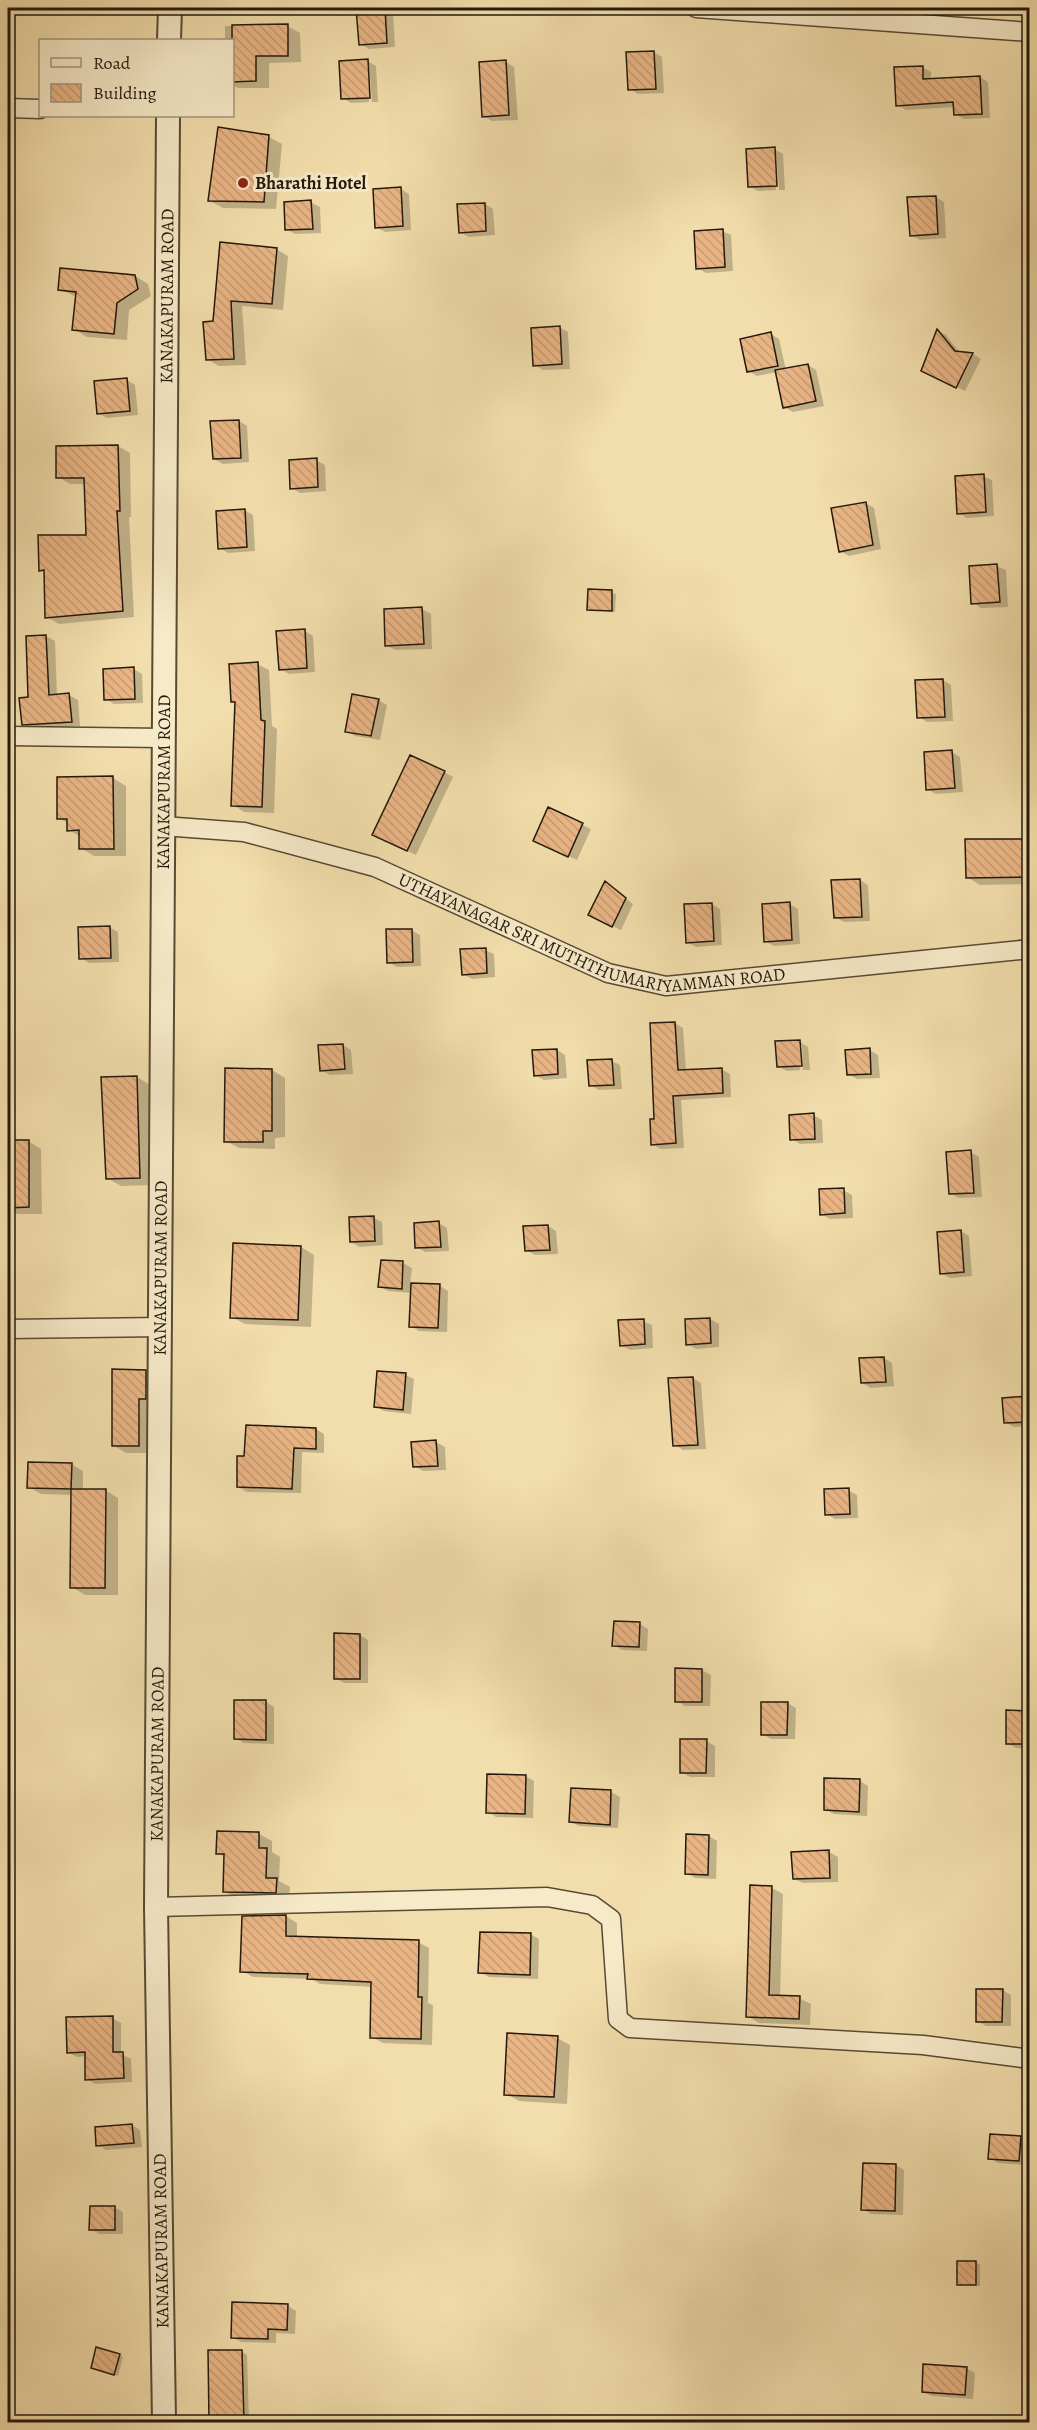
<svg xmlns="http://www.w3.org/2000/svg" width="1037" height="2430" font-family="Alegreya,serif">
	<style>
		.shadow { fill: #0003 }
		.building { fill: url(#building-back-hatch); stroke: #23190c; stroke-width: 1.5 }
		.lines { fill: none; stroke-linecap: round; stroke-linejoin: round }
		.minor-casing { stroke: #574a34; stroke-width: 21 }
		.tertiary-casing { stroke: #574a34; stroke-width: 26 }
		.minor { stroke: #f7eac9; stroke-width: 18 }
		.tertiary { stroke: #f7eac9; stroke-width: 22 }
		.poi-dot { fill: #8f2418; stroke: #f7eac9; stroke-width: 2 }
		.labels { text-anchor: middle; stroke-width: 6; stroke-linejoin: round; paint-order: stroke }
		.poi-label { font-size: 18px; font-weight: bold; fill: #23190c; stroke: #f7eac9; text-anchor: start }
		.street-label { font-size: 18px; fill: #23190c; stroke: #f7eac9 }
	</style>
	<defs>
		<pattern id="building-back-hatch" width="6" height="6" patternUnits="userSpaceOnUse" patternTransform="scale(1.5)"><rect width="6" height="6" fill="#e9b585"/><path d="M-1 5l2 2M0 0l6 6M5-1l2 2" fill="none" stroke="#c89b72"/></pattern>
	</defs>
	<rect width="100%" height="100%" fill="#f2deac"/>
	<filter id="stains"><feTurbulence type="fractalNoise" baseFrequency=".00333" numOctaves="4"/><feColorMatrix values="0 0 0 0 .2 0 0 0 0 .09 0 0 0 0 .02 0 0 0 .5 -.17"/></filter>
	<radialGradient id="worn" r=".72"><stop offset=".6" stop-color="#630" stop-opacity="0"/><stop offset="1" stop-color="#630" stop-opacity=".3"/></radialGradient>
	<path class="shadow" d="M358 8H385L393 12 395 47 369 49 360 44Z
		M225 26H287L300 33 301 62 269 63V88H238L232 85V40H225Z
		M654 52 662 57 664 93 638 94 630 89Z
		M367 61 376 66 378 102H372L369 64H366L369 102 351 103 343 98Z
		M506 62 514 67 518 120 492 121 483 116Z
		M922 67 931 72V80L980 77 988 82 990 118 964 119 955 114V107L906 110 898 105Z
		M269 137 282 144 276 209 223 208 210 201Z
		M774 149 783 154 785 190H779L776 152H773L776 190 758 191 750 187Z
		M401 189 409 194 411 230 385 232 376 227Z
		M936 197 944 202 946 238 920 240 911 235Z
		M311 202 320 207 321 233 295 234 286 229Z
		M485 204 493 209 495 235 469 237 460 232Z
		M722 231 731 235 733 271 706 273 698 268Z
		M221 244 276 249 288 256 283 310 242 306 246 365 219 366 207 359 214 323Z
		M135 276 148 284 151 296 129 310 127 340 87 337 74 329 77 297 59 289Z
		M559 327 568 332 570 369 543 370 535 365Z
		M938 331 946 335 960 353 973 354 981 359 965 391 931 375Z
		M771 334 779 339 786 370 808 365 816 370 824 406 793 412 784 407 777 372 757 376 748 371Z
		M127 380 135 385 138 415 107 418 98 413Z
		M239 421 247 426 249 462 223 464 214 459Z
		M118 446 130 453 131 517H129L134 617 59 624 47 617 45 572 41 570 87 537 86 484H70L58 477 57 447Z
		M316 460 325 465 326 491 300 493 292 488Z
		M983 476 992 480 994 516 967 518 959 513Z
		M865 503 874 508 881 549 849 556 840 551Z
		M244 510 253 515 255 551 228 553 220 548Z
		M997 566 1006 570 1008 607 981 608 973 603Z
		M589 591 616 594 615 612 589 609Z
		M422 609 431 614 432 649 395 650 386 645Z
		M305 631 313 636 315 672 289 674 280 669Z
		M46 636 55 641 57 696 69 695 78 700 80 726 32 729 23 724 30 699 28 637Z
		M257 664 269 670 272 726 277 729 274 813 244 812 233 805 236 703 233 701Z
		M134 669 142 674 143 703 114 704 106 699Z
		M943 680 951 685 953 721 927 722 919 717Z
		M378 700 387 705 380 740 355 736 346 731Z
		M952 752 960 757 963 792 936 794 927 789Z
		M444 772 453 777 416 855 383 839Z
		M113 778 126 786V856H94L81 848V837L69 830V824L59 818Z
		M549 809 591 829 577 860 543 845Z
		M1028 840 1030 884 980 885 967 877Z
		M860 880 868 885 870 921 844 922 835 917Z
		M613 888 633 904 621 930 599 920Z
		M712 904 720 909 722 945 696 947 687 942Z
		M790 904 798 909 800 944 774 946 765 941Z
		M109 927 118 932 119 962 89 963 81 958Z
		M411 930 420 935 421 966 397 967 388 962Z
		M485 950 494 954 495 977 472 979 463 974Z
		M675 1023 683 1028 686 1071 721 1069 730 1074 731 1097 681 1100 684 1148 661 1149 652 1144Z
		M800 1042 808 1047 810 1070H803L802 1045H799L800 1070 787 1071 778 1066Z
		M343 1045 351 1050 353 1074 330 1075 321 1070Z
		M557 1050 565 1055 567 1078 544 1080 535 1075Z
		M870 1050 878 1055 880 1078 857 1079 848 1074Z
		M612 1061 620 1065 622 1089 599 1090 590 1085Z
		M272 1070 285 1078V1137L275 1138V1149L239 1148 226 1141Z
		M137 1077 150 1085 153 1185 121 1186 107 1178 102 1079Z
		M814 1115 822 1120 823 1143 800 1144 792 1139Z
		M8 1141H28L41 1149 42 1214H15L8 1210Z
		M971 1152 979 1157 982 1197 959 1198 951 1194Z
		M843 1190 852 1195 853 1218 830 1219 821 1214Z
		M374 1218 382 1222 383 1245 360 1247 351 1242Z
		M439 1223 447 1228 449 1251 425 1252 417 1247Z
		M548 1226 556 1231 558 1254 535 1255 526 1250Z
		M961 1231 969 1236 972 1276 950 1278 941 1273Z
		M301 1247 314 1255 311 1327 245 1324 232 1317Z
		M382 1262 403 1263 412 1268 410 1285 440 1286 448 1291 447 1332 419 1331 411 1326 412 1293 388 1291 380 1286Z
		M710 1319 719 1324V1347L696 1349 688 1344Z
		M643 1321 652 1325 653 1348 630 1350 621 1345Z
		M884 1358 892 1363 894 1386 871 1388 862 1383Z
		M146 1371 159 1379 152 1453H126L113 1445Z
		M405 1375 414 1379 411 1414 384 1411 375 1406Z
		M693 1378 701 1383 706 1449 683 1450 675 1445Z
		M1027 1398 1030 1399V1426L1014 1427 1005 1422Z
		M316 1429 324 1434V1453L302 1452 301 1493 247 1492 238 1487Z
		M436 1442 445 1447 446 1470 423 1471 414 1466Z
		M71 1464 83 1471V1490H105L118 1498V1595H85L72 1587 73 1495 41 1494 29 1487Z
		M1028 1471H1030V1494H1029Z
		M848 1490 857 1495 858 1518 835 1519 827 1514Z
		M640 1624 648 1629 647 1651 622 1650 614 1645Z
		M360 1635 368 1640V1683H344L335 1678Z
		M677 1670H702L711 1675 710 1706H685L677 1701Z
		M266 1702 274 1707V1744L244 1743 235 1738Z
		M787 1703 796 1708 795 1739H771L762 1734Z
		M1008 1712H1030V1748H1016L1007 1743Z
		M706 1741 715 1746V1777H690L681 1772Z
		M525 1776 534 1781 533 1818 496 1817 488 1812Z
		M860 1781 868 1786 867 1816 834 1814 825 1809Z
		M573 1790 611 1792 620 1797 618 1828 579 1826 571 1822Z
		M259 1834 272 1841V1852L280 1857 279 1881 290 1887 289 1899H238L224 1891 225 1857 218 1853Z
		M709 1836 717 1841 716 1879 695 1878 687 1873Z
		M829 1852 838 1857V1882L803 1883 794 1879Z
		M772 1888 783 1894 780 1997 799 1998 811 2004 810 2025 759 2023 747 2016Z
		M286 1916 297 1923V1938L418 1942 429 1948 428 2003 433 2005 432 2045 383 2043 372 2037 373 1987 320 1984 312 1979 253 1977 242 1971 243 1918Z
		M530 1934 539 1939 538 1979 489 1977 480 1972Z
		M1002 1990 1011 1995V2026H986L977 2021Z
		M112 2018 121 2023V2054L131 2059 132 2082 95 2084 87 2079 86 2056 77 2057 68 2052Z
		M557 2038 570 2045 567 2104 519 2101 506 2094Z
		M132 2125 140 2130 142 2147 106 2150 98 2145Z
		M1020 2138 1029 2142 1027 2165 998 2163 990 2158Z
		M896 2165 904 2170 903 2215 871 2214 863 2209Z
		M114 2207 123 2212V2234H99L91 2229Z
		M976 2262 980 2265V2286L958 2284Z
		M288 2306 296 2311 295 2334 276 2333V2343L241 2342 232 2337Z
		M241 2351 247 2355 249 2422H210L209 2352Z
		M120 2355 123 2357 118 2376 96 2369Z
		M966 2368 975 2373 973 2399 932 2396 923 2392Z"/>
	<path class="building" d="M356 8H385L387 43 359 45Z
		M288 24V56H256V81L232 82V25Z
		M654 51 656 89 628 90 626 52Z
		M368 59 370 98 341 99 339 61Z
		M506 60 509 115 482 117 479 62Z
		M923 66V79L980 76 982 114 954 115 953 102 896 106 894 67Z
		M218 127 269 135 264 202 208 201Z
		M775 147 777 186 748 187 746 149Z
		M401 187 403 226 375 228 373 189Z
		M936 196 938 234 910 236 907 197Z
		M311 200 313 229 285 230 284 202Z
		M485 203 486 231 459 233 457 204Z
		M723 229 725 267 696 269 694 231Z
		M220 242 277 248 272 304 231 301 234 359 206 360 203 322 213 321Z
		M60 268 135 275 138 289 117 303 114 334 72 330 76 292 58 290Z
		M560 326 562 364 533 366 531 328Z
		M937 329 955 351 973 353 956 388 921 371Z
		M771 332 778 366 747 372 740 339Z
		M808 364 816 401 783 408 775 370Z
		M127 378 130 411 97 414 94 381Z
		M239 420 241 458 213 459 210 421Z
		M118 445 120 511H117L123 611 45 618 44 570 39 571 38 535H86L84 478H56V446Z
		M317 458 318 487 290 489 289 460Z
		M984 474 986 512 957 514 955 476Z
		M866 502 873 545 839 552 831 508Z
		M245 509 247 547 218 549 216 511Z
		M997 564 1000 602 971 604 969 566Z
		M588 589 612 590V611L587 610Z
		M422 607 424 644 385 646 384 609Z
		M305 629 307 668 279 670 276 631Z
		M46 635 49 695 69 693 72 722 22 725 19 698 28 697 26 636Z
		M258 662 261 720 265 721 262 807 231 806 235 702H231L229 664Z
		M134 667 135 699 104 700 103 669Z
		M943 679 945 717 917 718 915 680Z
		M352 694 379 699 371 736 345 732Z
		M952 750 955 788 926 790 924 752Z
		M410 755 445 771 407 851 372 835Z
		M113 776 114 849H79V830L67 831V819H57V777Z
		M548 807 583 823 568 857 533 841Z
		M965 839H1029V877L966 878Z
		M860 879 862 917 834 918 831 880Z
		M605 881 626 898 612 927 588 915Z
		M790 902 792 940 764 942 762 904Z
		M712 903 714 941 686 943 684 904Z
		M110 926 111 958 79 959 78 927Z
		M386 929H412L413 962 387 963Z
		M486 948 487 973 462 975 460 949Z
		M675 1022 678 1070 722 1068 723 1093 673 1096 676 1143 651 1145 650 1119H654L650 1023Z
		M800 1040 802 1066 777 1067 775 1041Z
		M343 1044 345 1069 320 1071 318 1045Z
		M870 1048 871 1074 847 1075 845 1050Z
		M557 1049 558 1074 534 1076 532 1050Z
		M612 1059 614 1085 589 1086 587 1060Z
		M225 1068 272 1069V1131H263V1142H224Z
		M137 1076 140 1178 106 1179 101 1077Z
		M814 1113 815 1139 790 1140 789 1115Z
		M8 1140H29V1207L8 1208Z
		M971 1150 974 1193 949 1194 946 1152Z
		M844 1188 845 1213 820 1215 819 1189Z
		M374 1216 375 1241 350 1242 349 1217Z
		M439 1221 441 1247 415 1248 414 1223Z
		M548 1225 550 1250 525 1251 523 1226Z
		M961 1230 964 1272 940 1274 937 1232Z
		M233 1243 301 1246 298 1320 230 1318Z
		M381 1260 403 1261 402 1289 378 1287Z
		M411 1283 440 1284 438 1328 409 1327Z
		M710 1318 711 1343 686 1345 685 1319Z
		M644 1319 645 1344 620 1346 618 1320Z
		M884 1357 886 1382 861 1383 859 1358Z
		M112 1369 146 1370V1399H139V1446H112Z
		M377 1371 406 1373 403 1410 374 1407Z
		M693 1377 698 1445 673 1446 668 1378Z
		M1027 1396 1029 1422 1004 1423 1002 1398Z
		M246 1425 316 1428V1449L294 1448 292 1489 237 1487V1456H244Z
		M436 1440 438 1466 413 1467 411 1442Z
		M28 1462 72 1463 71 1489 27 1488Z
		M849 1488 850 1514 825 1515 824 1489Z
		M71 1489H106L105 1588H70Z
		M614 1621 640 1622 639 1647 612 1646Z
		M334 1633 360 1634V1679H334Z
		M675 1668 702 1669V1702H675Z
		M234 1700H266V1740L234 1739Z
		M761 1702H788L787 1735H761Z
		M1006 1710 1029 1711V1744H1006Z
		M680 1739H707L706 1773H680Z
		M487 1774 526 1775 525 1814 486 1813Z
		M824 1778 860 1779 859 1812 824 1810Z
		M571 1788 611 1790 610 1825 569 1822Z
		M217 1831 259 1832V1848H267L266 1878H277L276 1893 223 1892 224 1854H216Z
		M686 1834 709 1835 708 1875 685 1874Z
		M829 1850 830 1878 793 1879 791 1852Z
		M750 1885 772 1886 769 1995 800 1996 799 2019 746 2017Z
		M286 1915V1936L419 1940 418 1997H422L421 2039 370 2038 371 1982 307 1979 308 1974 240 1972 242 1916Z
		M480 1932 531 1933 530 1975 478 1973Z
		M976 1989H1003L1002 2022H976Z
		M113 2016V2052H123L124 2078 85 2080V2052L67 2053 66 2017Z
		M507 2033 558 2036 554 2097 504 2095Z
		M132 2124 134 2143 96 2146 95 2127Z
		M990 2134 1021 2136 1019 2161 988 2159Z
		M863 2163 896 2164 895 2211 861 2210Z
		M90 2206H115V2230H89Z
		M957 2261H976V2285H957Z
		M232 2302 288 2304 287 2330 268 2329V2339L231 2338Z
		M96 2347 120 2354 114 2375 91 2368Z
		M208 2350H242L244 2422H209Z
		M923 2364 967 2367 965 2395 922 2392Z"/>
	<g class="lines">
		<defs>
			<g id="minor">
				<path d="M696 8 1030 32"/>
				<path d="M8 108 40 109"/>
				<path d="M8 736 163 738"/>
				<path id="s1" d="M163 826 244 832 375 867 608 973 666 986 1030 949"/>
				<path d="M8 1329 162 1327"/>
				<path d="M156 1907 547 1897 592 1905 611 1919 618 2019 630 2028 923 2045 1030 2059"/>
			</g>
			<g id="tertiary">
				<path d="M169 40 170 8"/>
				<path id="s2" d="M164 2422 156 1907 168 116"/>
			</g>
		</defs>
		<use href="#minor" class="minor-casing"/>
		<use href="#tertiary" class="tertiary-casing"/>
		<use href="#minor" class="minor"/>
		<use href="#tertiary" class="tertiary"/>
	</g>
	<circle class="poi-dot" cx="243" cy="183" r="6"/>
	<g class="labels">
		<g class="poi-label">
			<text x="255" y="189">Bharathi Hotel</text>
		</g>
		<g class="street-label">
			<text dy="6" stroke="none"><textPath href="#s2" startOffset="2126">KANAKAPURAM ROAD</textPath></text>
			<text dy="6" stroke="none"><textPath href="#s2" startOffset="1640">KANAKAPURAM ROAD</textPath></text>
			<text dy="6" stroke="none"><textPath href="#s1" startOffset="448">UTHAYANAGAR SRI MUTHTHUMARIYAMMAN ROAD</textPath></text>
			<text dy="6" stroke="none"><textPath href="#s2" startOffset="1154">KANAKAPURAM ROAD</textPath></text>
			<text dy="6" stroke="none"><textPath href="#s2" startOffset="668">KANAKAPURAM ROAD</textPath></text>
			<text transform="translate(161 2241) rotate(-91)" y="6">KANAKAPURAM ROAD</text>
		</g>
	</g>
	<rect width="1037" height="2430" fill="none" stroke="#f2deac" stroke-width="30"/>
	<rect x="9" y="9" width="1019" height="2412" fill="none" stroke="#23190c" stroke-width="3"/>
	<rect x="15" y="15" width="1007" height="2400" fill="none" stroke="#23190c" stroke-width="1.5"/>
	<rect x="39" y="39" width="195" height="78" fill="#f7eac9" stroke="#a2967d" stroke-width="1.5"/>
	<rect x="51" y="58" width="30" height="9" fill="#f7eac9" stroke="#a2967d" stroke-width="1.5"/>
	<text x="93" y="69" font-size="18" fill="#23190c">Road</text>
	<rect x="51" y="84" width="30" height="18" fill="url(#building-back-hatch)" stroke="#a2967d" stroke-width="1.5"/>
	<text x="93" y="99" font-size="18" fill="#23190c">Building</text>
	<rect width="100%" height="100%" filter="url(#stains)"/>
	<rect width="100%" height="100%" fill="url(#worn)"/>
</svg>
